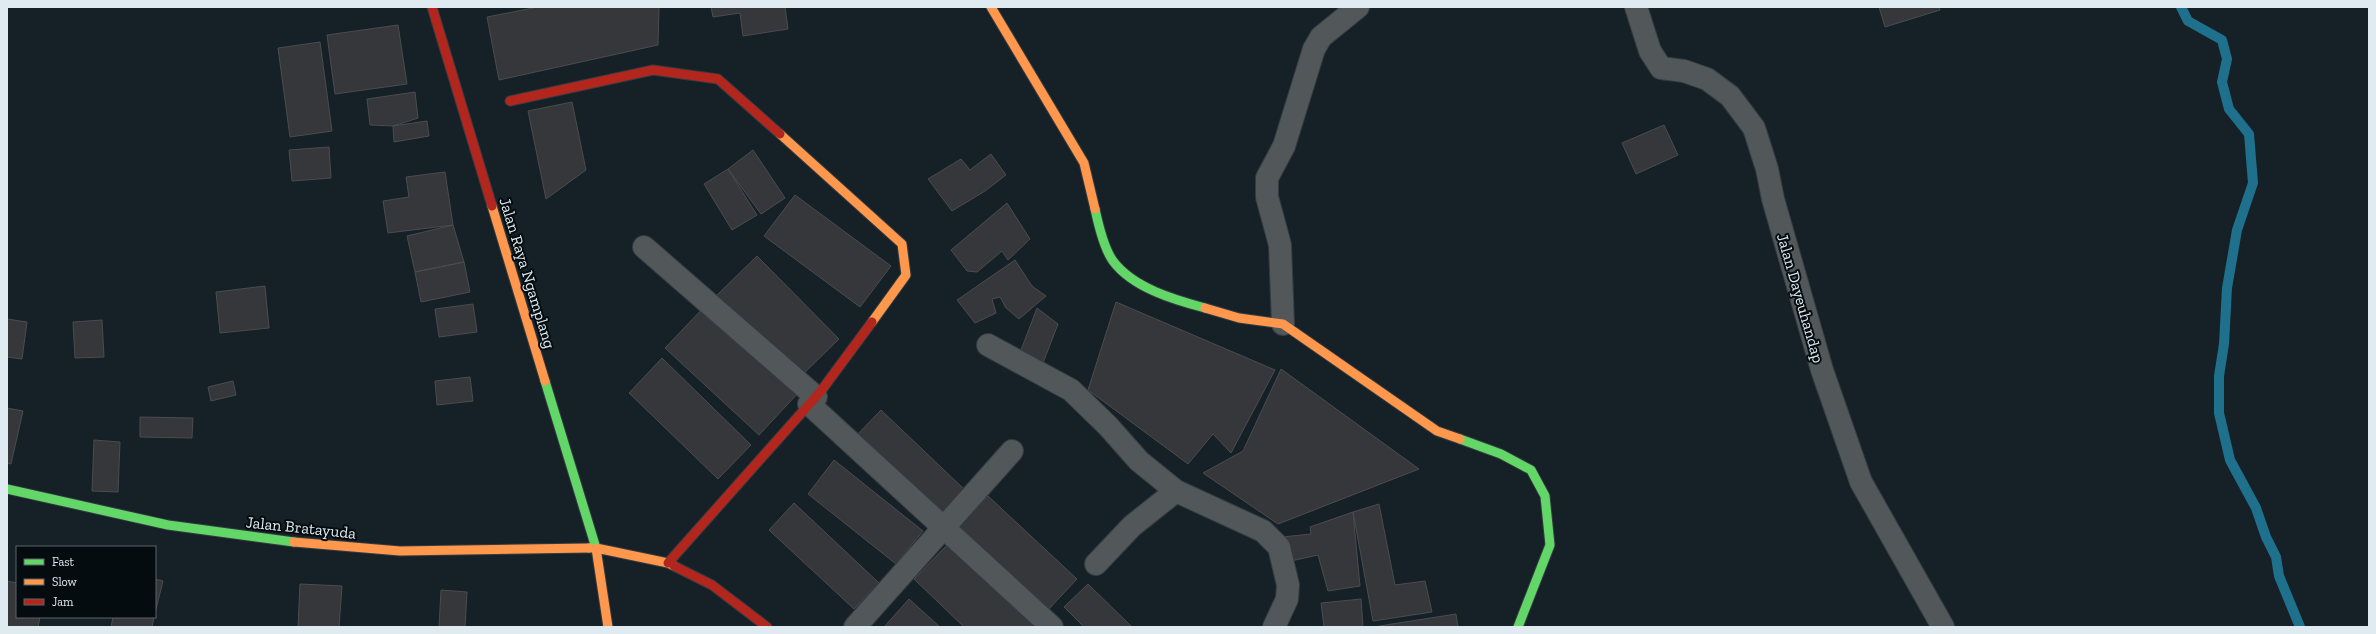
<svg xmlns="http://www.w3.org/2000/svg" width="2376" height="634" font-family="'Zilla Slab',serif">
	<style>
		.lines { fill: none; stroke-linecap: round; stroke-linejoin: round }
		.stream { stroke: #1e708c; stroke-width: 10 }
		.building { fill: #36373a; stroke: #4b4c4f }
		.street-casing { stroke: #343c42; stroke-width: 24 }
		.fast-casing { stroke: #343c42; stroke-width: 11 }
		.slow-casing { stroke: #343c42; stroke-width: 11 }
		.jam-casing { stroke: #343c42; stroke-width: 11 }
		.street { stroke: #525759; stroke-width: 22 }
		.fast { stroke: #63d668; stroke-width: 9 }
		.slow { stroke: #ff974d; stroke-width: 9 }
		.jam { stroke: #b3261e; stroke-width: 9 }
		.labels { text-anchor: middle; stroke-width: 4; stroke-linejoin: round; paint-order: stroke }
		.street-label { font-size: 16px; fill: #dfebf1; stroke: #050c10 }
	</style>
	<rect width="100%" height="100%" fill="#162127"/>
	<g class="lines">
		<path class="stream" d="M2181 7 2188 21 2222 40 2227 59 2222 82 2229 109 2249 134 2253 183 2237 230 2227 288 2224 344 2219 376V413L2230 460 2256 508 2266 537 2276 557 2279 576 2300 627"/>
	</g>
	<path class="building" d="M538 7H659L658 45 499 80 487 17Z
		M711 7H785L788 29 743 36 740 13 713 17Z
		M1879 7H1939L1940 10 1885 27Z
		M398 25 407 84 335 94 327 35Z
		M320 42 332 131 290 137 278 48Z
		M415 92 418 118 393 126 370 125 367 99Z
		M572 102 586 170 546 199 528 111Z
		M427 121 429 136 394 142 393 126Z
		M1664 125 1678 155 1636 174 1622 143Z
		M329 147 331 178 292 181 289 150Z
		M753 150 785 198 761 214 728 169Z
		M991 154 1006 175 985 191 952 211 928 179 961 159 970 170Z
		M728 169 757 215 732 230 704 184Z
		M445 172 453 225 388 233 383 201 409 197 406 177Z
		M795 195 891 266 860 307 764 236Z
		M1007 203 1030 239 1008 260 1002 251 977 272 967 271 951 250Z
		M453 225 464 262 415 272 407 236Z
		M757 256 839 339 798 379 716 296Z
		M1015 260 1032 286 1046 296 1019 319 1006 308 1000 297 992 299 996 313 975 323 957 300Z
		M464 262 470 292 421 302 415 272Z
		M265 286 269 328 220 333 216 292Z
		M1116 302 1275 370 1231 453 1213 434 1188 464 1088 390Z
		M473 304 477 332 439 337 435 309Z
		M707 304 800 391 759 435 665 348Z
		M1037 308 1058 324 1043 363 1021 350Z
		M7 319 27 322 22 359 7 357Z
		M102 320 104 357 75 358 73 322Z
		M662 358 751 445 718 479 629 393Z
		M1281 369 1419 469 1278 524 1203 473 1243 451Z
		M470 377 473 401 437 405 435 381Z
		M233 381 236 395 211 401 208 387Z
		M7 408 23 411 11 464 7 463Z
		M881 410 965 490 938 518 854 438Z
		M140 417 193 418 192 438 140 437Z
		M94 440 120 442 118 492 92 491Z
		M834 460 923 531 896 564 808 494Z
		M988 496 1077 579 1047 611 958 528Z
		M794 503 879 583 854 609 769 530Z
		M1379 504 1395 585 1425 581 1432 612 1373 621 1353 512Z
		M1353 512 1360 586 1328 591 1318 555 1291 561 1282 537 1311 534 1310 527Z
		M948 544 1036 627H964L914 579Z
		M155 579 163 581 155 613Z
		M7 581 17 583V617H40L38 627H7Z
		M300 584 342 586 339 627H298Z
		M1088 584 1132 627H1084L1064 607Z
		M441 590 467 592 465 627H439Z
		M909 599 940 627H884Z
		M1361 599 1363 627H1324L1321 603Z
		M1456 614 1458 627H1373Z
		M113 617H154L152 627H111Z"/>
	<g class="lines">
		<defs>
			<path id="street" d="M1636 7 1650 51 1661 68 1684 71 1707 79 1730 96 1754 128 1767 169 1773 199 1822 370 1861 482 1943 627
				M644 247 816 397
				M1283 324 1280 245 1267 197V178L1284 146 1314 49 1321 37 1358 7
				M988 345 1071 390 1108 426 1139 461 1176 491 1263 531 1279 547 1288 585 1287 599 1274 627
				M809 404 1052 627
				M1096 564 1132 526 1176 491
				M855 627 1012 451"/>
			<path id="fast" d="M1095 209C1098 223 1105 250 1113 261 1133 288 1175 300 1205 308
				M545 381 596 548H589
				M1460 439 1501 454 1531 470 1545 496 1550 545 1518 627
				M7 489 168 525 294 542"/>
			<path id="slow" d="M991 7 1084 163 1095 209
				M780 134 902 244 906 275 872 322
				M492 206 545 381
				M1205 308 1239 318 1283 324 1437 431 1460 439
				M294 542 400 551 589 548
				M608 627 596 548 668 563 674 566"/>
			<path id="jam" d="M432 7 492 206
				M510 101 653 70 718 79 780 134
				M668 563 821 391 872 322
				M674 566 712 585 767 627"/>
		</defs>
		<use href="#street" class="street-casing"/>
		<use href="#fast" class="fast-casing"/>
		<use href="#slow" class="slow-casing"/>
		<use href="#jam" class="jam-casing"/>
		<use href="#street" class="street"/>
		<use href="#fast" class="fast"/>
		<use href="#slow" class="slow"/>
		<use href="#jam" class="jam"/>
	</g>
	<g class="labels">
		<g class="street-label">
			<text transform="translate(528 273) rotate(73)" y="6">Jalan Raya Ngamplang</text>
			<text transform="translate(1801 298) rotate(74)" y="6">Jalan Dayeuhandap</text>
			<text transform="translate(301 527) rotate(6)" y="6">Jalan Bratayuda</text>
		</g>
	</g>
	<rect width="2376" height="634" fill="none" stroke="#dfebf1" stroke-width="16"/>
	<rect x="16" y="546" width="140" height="72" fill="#050c10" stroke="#5c656a"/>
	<rect x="24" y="559" width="20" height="6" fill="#63d668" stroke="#5c656a"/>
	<text x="52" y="566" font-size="12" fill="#dfebf1">Fast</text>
	<rect x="24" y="579" width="20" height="6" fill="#ff974d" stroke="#5c656a"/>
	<text x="52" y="586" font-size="12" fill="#dfebf1">Slow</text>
	<rect x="24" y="599" width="20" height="6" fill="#b3261e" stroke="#5c656a"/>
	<text x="52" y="606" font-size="12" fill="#dfebf1">Jam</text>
</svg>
